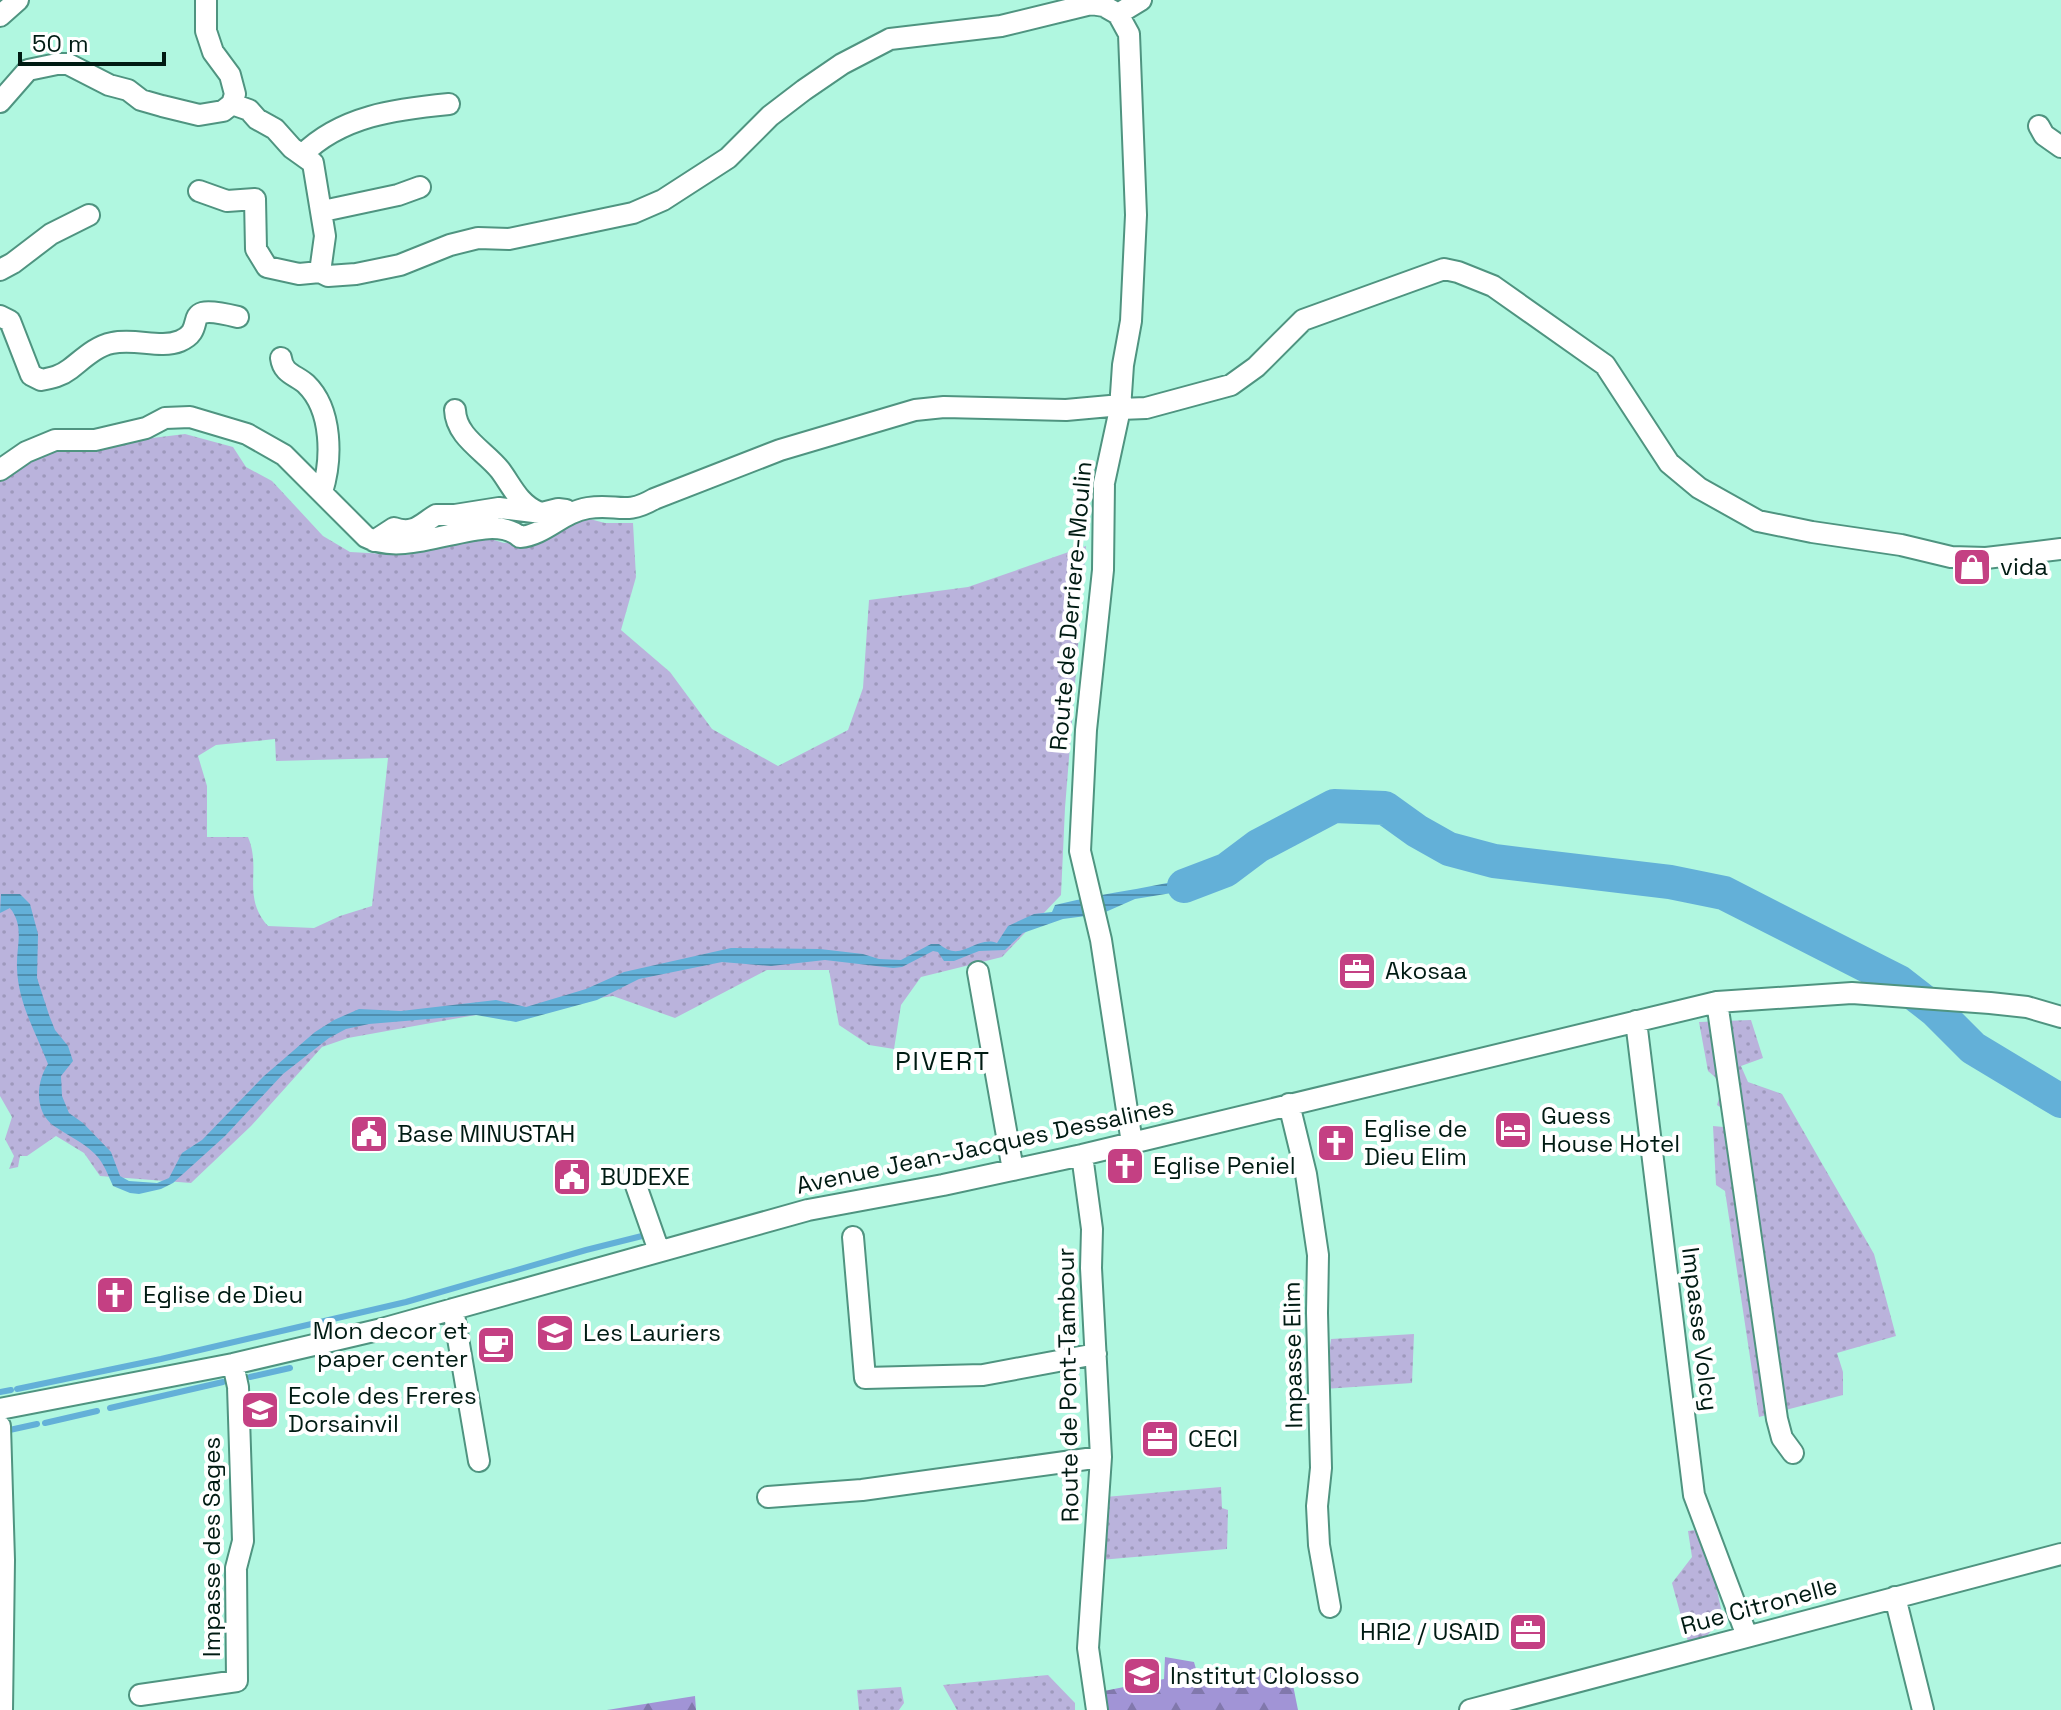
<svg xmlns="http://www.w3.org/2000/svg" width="2061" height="1710" font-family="'Space Grotesk',sans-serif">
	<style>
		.grass { fill: url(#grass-dots); fill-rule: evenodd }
		.forest { fill: url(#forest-firs) }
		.water { fill: url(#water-rules) }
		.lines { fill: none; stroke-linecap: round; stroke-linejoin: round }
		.stream { stroke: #63b0d8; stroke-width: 6 }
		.river { stroke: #63b0d8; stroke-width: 34 }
		.minor-casing { stroke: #4f9480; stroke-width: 24 }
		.minor { stroke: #fff; stroke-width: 20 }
		.labels { text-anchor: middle; stroke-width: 8; stroke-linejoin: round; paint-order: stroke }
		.poi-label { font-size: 24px; fill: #001b13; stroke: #fff; text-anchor: start }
		.street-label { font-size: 24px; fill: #001b13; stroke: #fff }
		.neighbourhood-label { font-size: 26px; letter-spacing: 2px; fill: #001b13; stroke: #fff }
	</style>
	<defs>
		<pattern id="grass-dots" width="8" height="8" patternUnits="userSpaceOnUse" patternTransform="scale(2)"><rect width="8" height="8" fill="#bab3dc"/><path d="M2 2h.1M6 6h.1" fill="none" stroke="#9e99bc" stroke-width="1.8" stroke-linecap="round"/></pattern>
		<pattern id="forest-firs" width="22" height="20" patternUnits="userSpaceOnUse" patternTransform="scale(2)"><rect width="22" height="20" fill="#a194d6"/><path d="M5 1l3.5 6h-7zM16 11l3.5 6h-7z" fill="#8178ac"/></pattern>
		<pattern id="water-rules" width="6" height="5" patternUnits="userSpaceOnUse" patternTransform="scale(2)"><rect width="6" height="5" fill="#63b0d8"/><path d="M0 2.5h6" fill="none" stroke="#4f8eae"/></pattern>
	</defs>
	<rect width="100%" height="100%" fill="#b0f7e0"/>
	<path class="grass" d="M185 434 233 447 246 467 272 481 323 536 350 552 405 555 487 538 504 543 541 538 582 517 605 523H633L636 577 621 630 670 672 712 729 778 766 848 730 863 688 869 600 968 587 1086 546 1065 808 1061 895 1002 957 921 977 901 1005 894 1049 869 1045 839 1025 829 970H767L675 1018 613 996 470 1016 348 1038 322 1047 251 1126 191 1183 100 1176 84 1153 56 1136 27 1156H20L18 1167 9 1169 14 1156 5 1139 12 1117 0 1096V480L38 452ZM275 739 276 761 388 758 372 906 340 916 314 928 268 926C241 896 262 870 248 837H207V786L198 756 216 745Z
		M1751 1020 1763 1058 1741 1066 1748 1082 1782 1094 1874 1254 1896 1336 1837 1353 1843 1372V1395L1759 1417 1725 1191 1716 1185 1713 1126 1734 1128V1116L1717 1105 1721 1091 1715 1077 1708 1071 1699 1022Z
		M1414 1334 1412 1383 1324 1389 1331 1339Z
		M1221 1487 1222 1508 1228 1510 1227 1549 1100 1560 1105 1497Z
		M1704 1529 1723 1618 1691 1653 1672 1583 1692 1557 1688 1531Z
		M1048 1675 1075 1703V1710H957L943 1685Z
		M901 1687 904 1703 899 1710H859L857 1690Z"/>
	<path class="forest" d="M1165 1657 1194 1662 1198 1676 1271 1668V1678L1292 1680 1298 1710H1102L1099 1692 1164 1679Z
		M695 1696 696 1710H607Z"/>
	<path class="water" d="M1220 870H1226L1221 878 1190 890 1135 899 1101 914 1063 919 1023 933 1005 950 979 951 954 961H944L938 952 933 951 902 967 893 968 825 960 771 966 722 962 639 979 597 1000 516 1022 476 1015 369 1024 346 1029 329 1038 283 1074 225 1136 173 1183 161 1189 139 1194 130 1193 113 1186C108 1175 104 1163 95 1154 83 1142 67 1135 54 1126 34 1112 36 1082 48 1064 36 1033 18 1003 17 968 16 946 25 927 10 908L0 913 1 894H20L30 904 38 934 37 978 49 1015 55 1030 68 1046 73 1061 61 1076 62 1096 69 1113 83 1123 111 1152 120 1176 129 1181 157 1183 169 1178 182 1153 202 1140 264 1076 315 1032 334 1020 359 1009 401 1011 496 1000 526 1007 586 989 624 972 731 948 820 949 863 954 879 959 901 960 931 944H939C962 964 975 935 997 943L1008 926 1034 914 1052 912 1055 905C1110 891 1165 887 1220 870Z"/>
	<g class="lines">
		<path class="stream" d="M250 1377 290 1368
			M17 1389 161 1359 406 1302 586 1250 642 1236
			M0 1392 11 1390
			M110 1408 223 1382
			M45 1423 97 1411
			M5 1431 37 1424"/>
		<path class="river" d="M1184 886 1226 870 1258 846 1334 806 1385 808 1417 831 1449 849 1494 861 1670 882 1724 893 1899 982 1935 1010 1973 1048 2061 1101"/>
		<defs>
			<path id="minor" d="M1118 14 1141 0
				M0 16 18 0
				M0 102 28 70 57 64H68L109 85 128 90 141 100 162 106 199 115 223 111 232 104 235 94 230 75 213 52 206 31V0
				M232 104 249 110 257 119 275 129 292 148 313 163 325 236 320 272
				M2039 126 2044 135 2061 147
				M302 155C341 116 396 109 449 104
				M199 191 227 201 255 199 256 249 267 267 299 274 320 272 328 276 356 274 400 265 450 245 478 238 509 239 633 213 663 200 728 158 770 116 804 90 842 64 890 39 1001 26 1091 4 1104 6 1118 14 1129 34 1136 215 1131 321 1123 365 1120 409 1104 483 1103 570 1086 730 1080 851 1101 940 1132 1143
				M323 211 398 195 420 187
				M0 270 13 263 51 234 89 215
				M0 316 10 321 31 375 41 380C52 378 61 376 70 369 83 359 96 346 112 343 136 338 160 349 180 341 211 328 174 301 238 317
				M281 358C283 374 296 375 306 384 333 410 332 460 322 492
				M1120 409 1146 408 1231 385 1256 367 1303 320 1444 269 1458 272 1493 286 1605 365 1669 463 1699 488 1758 521 1812 532 1901 545 1951 557 1986 558 2061 549
				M455 410C456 437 485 451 500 470 512 486 518 503 538 512
				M0 470 26 452 55 440H95L146 428 165 418 190 417 247 434 284 455 366 537C412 561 488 508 520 537 545 535 562 512 588 508 617 503 625 516 654 499L780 450 915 410 944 407 1066 410 1121 405
				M374 541 394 528C414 535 421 524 436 515H455L499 508 542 513 558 509 566 510
				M978 972 1013 1170
				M1717 1002 1777 1419 1782 1438 1793 1453
				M1636 1021 1694 1495 1747 1636
				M1289 1104 1306 1174 1318 1255 1317 1313 1321 1468 1317 1506 1319 1545 1330 1607
				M1082 1155 1092 1229 1091 1268 1101 1457 1088 1648 1097 1710
				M633 1177 659 1251
				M853 1237 865 1378 983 1375 1096 1354
				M453 1309 479 1461
				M0 1409 233 1364 382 1329 808 1210 943 1185 1082 1155 1717 1002 1852 993 1990 1003 2027 1007 2061 1017
				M0 1426 4 1560 2 1710
				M768 1497 862 1490 1101 1457
				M1895 1597 1923 1710
				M140 1695 237 1681 236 1568 243 1541 238 1387 233 1364
				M1470 1710 2061 1554"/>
		</defs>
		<use href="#minor" class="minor-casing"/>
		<use href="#minor" class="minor"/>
	</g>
	<defs>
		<symbol id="shop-square" viewBox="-11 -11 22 22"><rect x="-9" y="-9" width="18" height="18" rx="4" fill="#c44083" stroke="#fff"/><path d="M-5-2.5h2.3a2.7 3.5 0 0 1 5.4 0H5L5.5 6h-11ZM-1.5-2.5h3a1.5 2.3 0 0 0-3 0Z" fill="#fff"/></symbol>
		<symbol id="office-square" viewBox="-11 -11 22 22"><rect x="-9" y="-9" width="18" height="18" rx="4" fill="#c44083" stroke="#fff"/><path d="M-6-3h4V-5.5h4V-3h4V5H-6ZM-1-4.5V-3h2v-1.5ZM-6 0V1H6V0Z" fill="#fff"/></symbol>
		<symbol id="hotel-square" viewBox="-11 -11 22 22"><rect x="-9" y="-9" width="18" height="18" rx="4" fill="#c44083" stroke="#fff"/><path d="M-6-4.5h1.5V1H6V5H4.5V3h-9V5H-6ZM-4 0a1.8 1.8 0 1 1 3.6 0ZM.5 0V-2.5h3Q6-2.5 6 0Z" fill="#fff"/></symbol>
		<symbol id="civic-square" viewBox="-11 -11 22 22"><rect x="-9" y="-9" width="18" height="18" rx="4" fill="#c44083" stroke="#fff"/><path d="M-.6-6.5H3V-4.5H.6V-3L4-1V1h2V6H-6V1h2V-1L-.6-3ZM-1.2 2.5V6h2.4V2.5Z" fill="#fff"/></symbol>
		<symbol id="church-square" viewBox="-11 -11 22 22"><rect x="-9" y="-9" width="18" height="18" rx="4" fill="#c44083" stroke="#fff"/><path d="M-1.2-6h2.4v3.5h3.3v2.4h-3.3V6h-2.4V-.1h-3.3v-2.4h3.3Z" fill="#fff"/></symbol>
		<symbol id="school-square" viewBox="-11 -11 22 22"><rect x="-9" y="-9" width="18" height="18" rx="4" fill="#c44083" stroke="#fff"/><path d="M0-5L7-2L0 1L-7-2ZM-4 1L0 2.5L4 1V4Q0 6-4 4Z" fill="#fff"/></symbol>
		<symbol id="cafe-square" viewBox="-11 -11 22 22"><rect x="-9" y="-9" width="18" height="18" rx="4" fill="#c44083" stroke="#fff"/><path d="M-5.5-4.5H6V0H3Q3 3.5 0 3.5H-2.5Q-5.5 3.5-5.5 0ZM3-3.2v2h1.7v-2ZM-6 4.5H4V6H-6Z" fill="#fff"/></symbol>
	</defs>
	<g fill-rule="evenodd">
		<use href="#shop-square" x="1950" y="545" width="44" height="44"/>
		<use href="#office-square" x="1335" y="949" width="44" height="44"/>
		<use href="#hotel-square" x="1491" y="1108" width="44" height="44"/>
		<use href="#civic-square" x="347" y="1112" width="44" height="44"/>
		<use href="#church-square" x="1314" y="1121" width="44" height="44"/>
		<use href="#church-square" x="1103" y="1144" width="44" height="44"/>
		<use href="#civic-square" x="550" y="1155" width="44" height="44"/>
		<use href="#church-square" x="93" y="1273" width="44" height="44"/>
		<use href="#school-square" x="533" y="1311" width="44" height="44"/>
		<use href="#cafe-square" x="474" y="1323" width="44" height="44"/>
		<use href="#school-square" x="238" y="1388" width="44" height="44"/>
		<use href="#office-square" x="1138" y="1417" width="44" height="44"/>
		<use href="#office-square" x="1506" y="1610" width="44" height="44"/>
		<use href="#school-square" x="1120" y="1654" width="44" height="44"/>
	</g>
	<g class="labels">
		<g class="poi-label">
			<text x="2000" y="575">vida</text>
			<text x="1385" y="979">Akosaa</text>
			<text x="1541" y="1124">Guess<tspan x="1541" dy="28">House Hotel</tspan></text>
			<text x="1364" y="1137">Eglise de<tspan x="1364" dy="28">Dieu Elim</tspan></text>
			<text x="397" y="1142">Base MINUSTAH</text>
			<text x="1153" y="1174">Eglise Peniel</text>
			<text x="600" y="1185">BUDEXE</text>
			<text x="143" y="1303">Eglise de Dieu</text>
			<text x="468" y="1339" text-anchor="end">Mon decor et<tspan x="468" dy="28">paper center</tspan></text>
			<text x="583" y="1341">Les Lauriers</text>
			<text x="288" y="1404">Ecole des Freres<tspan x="288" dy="28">Dorsainvil</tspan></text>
			<text x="1188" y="1447">CECI</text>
			<text x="1500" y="1640" text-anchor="end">HRI2 / USAID</text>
			<text x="1170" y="1684">Institut Clolosso</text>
		</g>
		<g class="street-label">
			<text transform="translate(1071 606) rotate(-85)" y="8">Route de Derriere-Moulin</text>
			<text transform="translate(985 1146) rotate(-12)" y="8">Avenue Jean-Jacques Dessalines</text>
			<text transform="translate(1700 1329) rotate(83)" y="8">Impasse Volcy</text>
			<text transform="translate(1293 1355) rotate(-91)" y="8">Impasse Elim</text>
			<text transform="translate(1068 1385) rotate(-91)" y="8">Route de Pont-Tambour</text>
			<text transform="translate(212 1547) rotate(-90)" y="8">Impasse des Sages</text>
			<text transform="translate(1759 1606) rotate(-15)" y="8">Rue Citronelle</text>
		</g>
		<g class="neighbourhood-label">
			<text x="943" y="1070">PIVERT</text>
		</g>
	</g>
	<path d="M20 52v12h144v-12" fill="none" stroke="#001b13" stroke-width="4"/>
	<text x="32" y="52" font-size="24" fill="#001b13" stroke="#ffffff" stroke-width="6" paint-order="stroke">50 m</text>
</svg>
